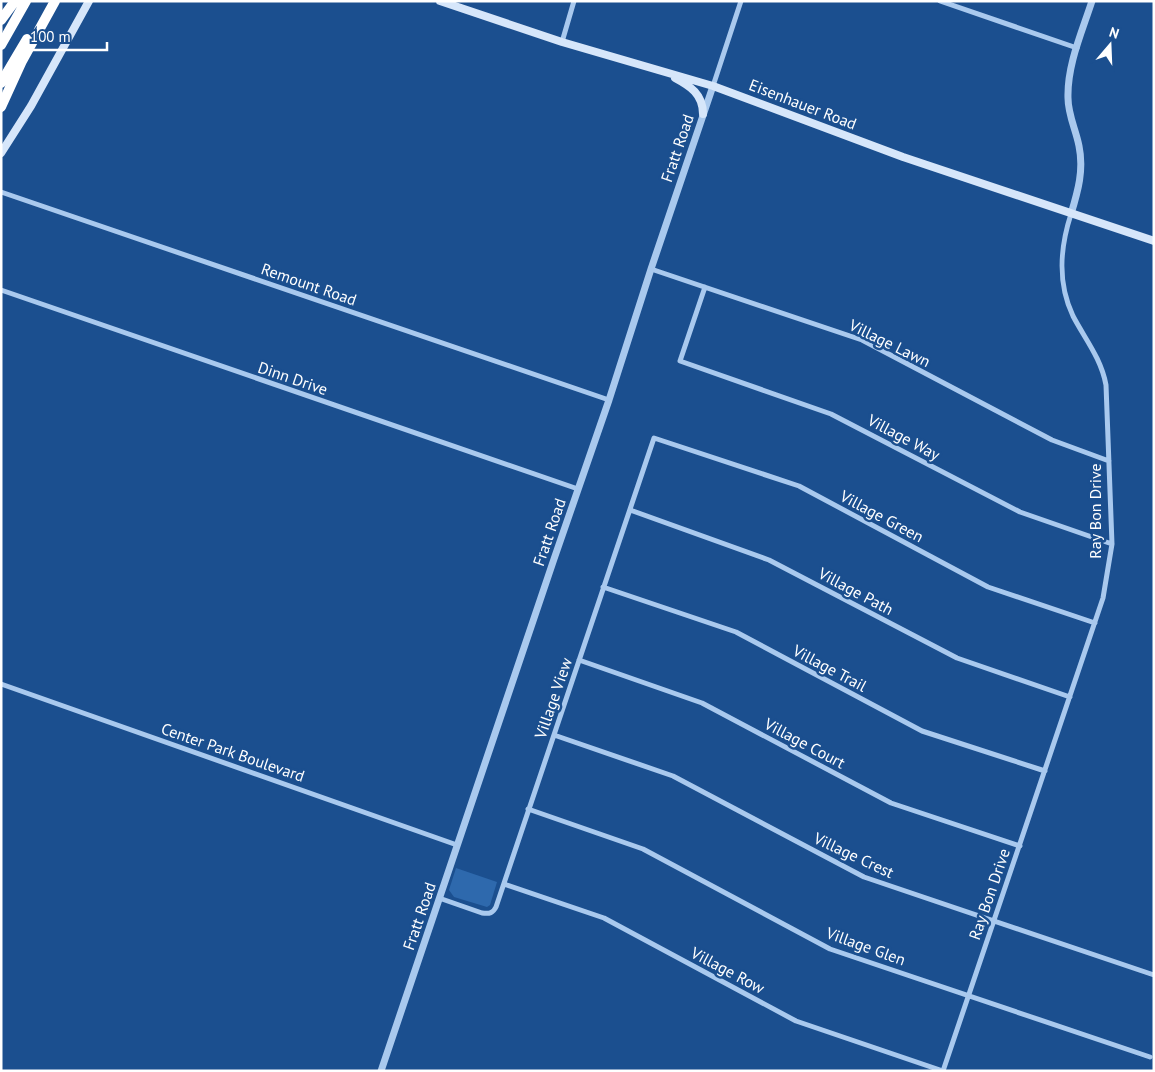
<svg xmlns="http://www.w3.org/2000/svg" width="1155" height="1072" font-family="'PT Sans',sans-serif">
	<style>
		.green { fill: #2e69ad }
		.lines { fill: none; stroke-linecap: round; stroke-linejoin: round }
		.minor { stroke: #a9c9ee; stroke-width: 5 }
		.tertiary { stroke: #a9c9ee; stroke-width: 7 }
		.secondary { stroke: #d6e6fa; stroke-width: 8 }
		.motorway { stroke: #fff; stroke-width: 10 }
		.labels { text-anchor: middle; stroke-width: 5; stroke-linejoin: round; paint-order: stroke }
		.street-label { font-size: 16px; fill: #fff; stroke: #1b4f8f }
	</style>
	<rect width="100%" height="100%" fill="#1b4f8f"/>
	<path class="green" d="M456 868 497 882 490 905 487 907 454 897 449 890Z"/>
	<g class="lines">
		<path class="minor" d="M940 1 1077 48
			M562 42 574 1
			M713 86 741 1
			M1 192 609 400
			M651 269 862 340 1052 440 1109 461
			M705 287 680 361 831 414 1020 512 1112 544
			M1 290 578 489
			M630 510 769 560 957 658 1070 697
			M603 587 736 632 922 731 1045 771
			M579 660 702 703 891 803 1020 846
			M1 684 457 845
			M554 735 673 776 864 877 1154 975
			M528 809 643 849 830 949 1150 1057
			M504 884 604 918 796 1021 943 1071
			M439 898 482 913C490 914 493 913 496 907L654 438 799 486 988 587 1095 623
			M943 1071 1103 598 1112 544 1106 385C1101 358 1085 339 1073 316 1057 282 1060 248 1071 214"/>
		<path class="tertiary" d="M1071 214C1078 191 1084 170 1079 146 1076 130 1068 115 1068 98 1067 65 1082 32 1092 1
			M381 1071 554 559 609 400 651 269 713 86"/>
		<path class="secondary" d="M440 1 562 42 713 86 903 157 1154 241
			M675 78C690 86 703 94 703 114
			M1 153 31 106 89 1"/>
		<path class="motorway" d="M1 20 15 1
			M1 45 26 1
			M1 83 27 39
			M1 107 22 61 55 1"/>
	</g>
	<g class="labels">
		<g class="street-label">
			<text transform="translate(803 104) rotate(21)" y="6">Eisenhauer Road</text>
			<text transform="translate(677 148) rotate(-71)" y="6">Fratt Road</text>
			<text transform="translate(309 284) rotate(19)" y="6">Remount Road</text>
			<text transform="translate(890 343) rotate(26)" y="6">Village Lawn</text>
			<text transform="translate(293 378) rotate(19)" y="6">Dinn Drive</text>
			<text transform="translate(904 437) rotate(28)" y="6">Village Way</text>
			<text transform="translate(1095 511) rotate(-90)" y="6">Ray Bon Drive</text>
			<text transform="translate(882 516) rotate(28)" y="6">Village Green</text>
			<text transform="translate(549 532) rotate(-71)" y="6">Fratt Road</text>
			<text transform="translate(856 591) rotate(28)" y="6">Village Path</text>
			<text transform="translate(830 668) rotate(28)" y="6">Village Trail</text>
			<text transform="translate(553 698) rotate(-71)" y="6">Village View</text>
			<text transform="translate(805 743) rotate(28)" y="6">Village Court</text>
			<text transform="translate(233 752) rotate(19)" y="6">Center Park Boulevard</text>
			<text transform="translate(854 855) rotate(25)" y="6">Village Crest</text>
			<text transform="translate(989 894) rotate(-71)" y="6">Ray Bon Drive</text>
			<text transform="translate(419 916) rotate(-71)" y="6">Fratt Road</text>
			<text transform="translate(866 946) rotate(20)" y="6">Village Glen</text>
			<text transform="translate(728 970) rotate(28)" y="6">Village Row</text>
		</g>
	</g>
	<rect width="1155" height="1072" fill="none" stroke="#ffffff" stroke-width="5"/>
	<g transform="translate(1110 45) rotate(19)" stroke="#1b4f8f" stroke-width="4" paint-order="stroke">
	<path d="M0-4L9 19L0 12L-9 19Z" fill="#ffffff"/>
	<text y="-8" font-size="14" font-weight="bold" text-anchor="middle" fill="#ffffff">N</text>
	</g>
	<path d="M22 42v8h85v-8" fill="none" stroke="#ffffff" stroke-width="2.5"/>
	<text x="30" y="42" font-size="15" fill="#ffffff" stroke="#1b4f8f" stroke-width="4" paint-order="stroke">100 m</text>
</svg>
